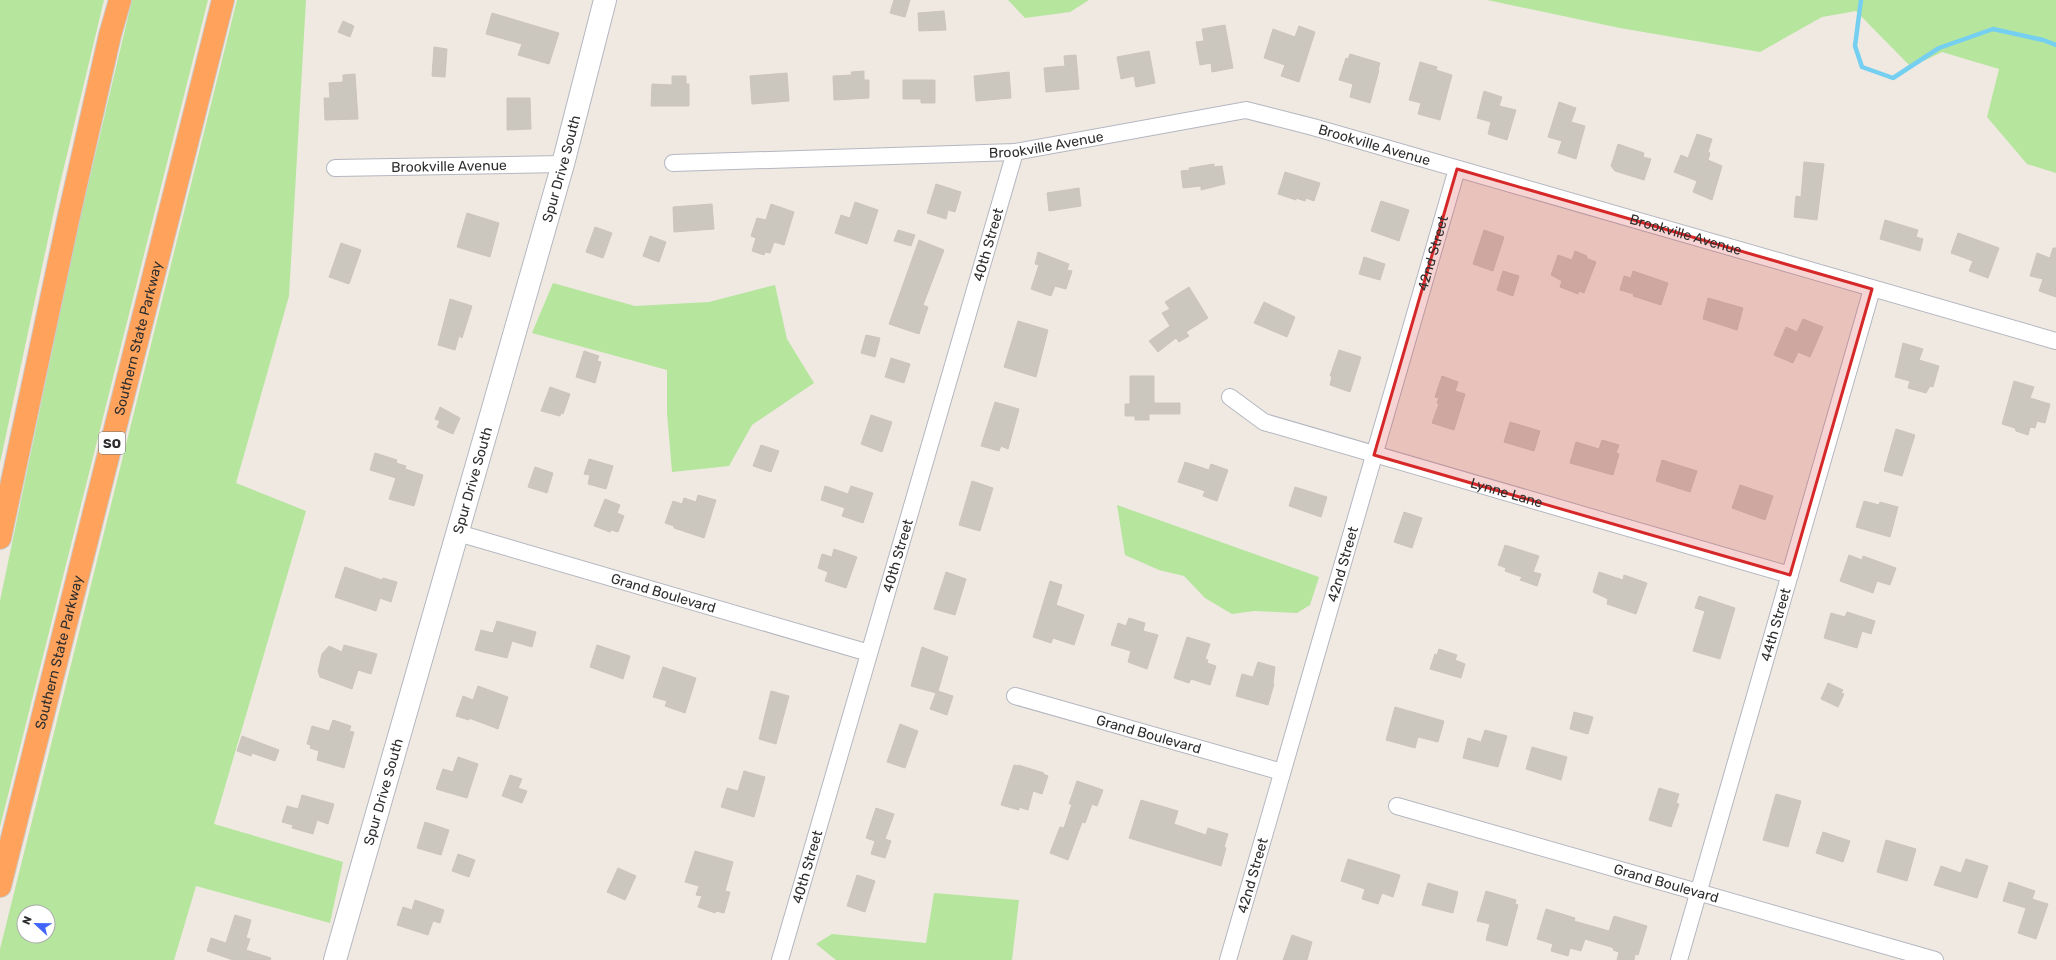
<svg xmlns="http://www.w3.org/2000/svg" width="2056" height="960" font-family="Rubik,sans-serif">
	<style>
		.green { fill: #b6e59e; fill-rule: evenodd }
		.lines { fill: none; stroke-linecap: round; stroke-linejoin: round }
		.stream { stroke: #75cff0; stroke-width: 4.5 }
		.building { fill: #cbc7bf; stroke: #cbc5ba }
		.street-casing { stroke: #b4b7c1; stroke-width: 18 }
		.secondary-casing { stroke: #b4b7c1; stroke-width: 24 }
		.highway-casing { stroke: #c9c9c9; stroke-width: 24 }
		.street { stroke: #fff; stroke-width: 16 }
		.secondary { stroke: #fff; stroke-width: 22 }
		.highway { stroke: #ffa35c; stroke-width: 22 }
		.marked { fill: #d62828; fill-opacity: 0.2; stroke: #d62828; stroke-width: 3; stroke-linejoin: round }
		.labels { text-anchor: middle; stroke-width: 3; stroke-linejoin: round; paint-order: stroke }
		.shield { fill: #fff; stroke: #6d6d6d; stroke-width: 1 }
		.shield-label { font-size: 13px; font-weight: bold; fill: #2e2e2e }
		.street-label { font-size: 14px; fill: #2e2e2e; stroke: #fff }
	</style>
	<rect width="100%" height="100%" fill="#efe9e1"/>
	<path class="green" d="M0 0H104L59 188 0 463Z
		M132 0H208L0 827V601L76 236Z
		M237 0H306L289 296 236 483 306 511 214 824 343 862 330 923 196 886 174 960H0V949ZM24 912H48V936H24Z
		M1008 0H1089L1070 12 1025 18Z
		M1487 0H2056V173L2027 164 1987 117 1999 69 1942 52 1911 67 1856 11 1822 17 1760 52 1620 28Z
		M553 283 635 306 709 302 775 285 787 339 814 383 752 425 729 466 672 472 667 413V370L532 333Z
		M1117 505 1319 577 1310 605 1297 613 1254 611 1232 614 1205 598 1184 576 1159 570 1125 555Z
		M934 893 1019 900 1012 960H836L816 944 832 934 926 943Z"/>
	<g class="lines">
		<path class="stream" d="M1861 0 1855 46 1862 67 1893 78 1939 48 1993 29 2043 40 2056 45"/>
	</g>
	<path class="building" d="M894 0H910L905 17 890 13Z
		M944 11 946 30 919 31 918 13Z
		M492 13 559 33 549 64 518 55 522 44 486 34Z
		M343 21 354 26 350 37 338 32Z
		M1225 25 1233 68 1212 72 1211 63 1200 65 1196 42 1204 41 1202 29Z
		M1299 26 1315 32 1299 82 1281 76 1285 65 1264 58 1273 29 1295 37Z
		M434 47 447 49 445 77 432 76Z
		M1149 51 1155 83 1136 87 1134 76 1121 79 1117 57Z
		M1350 54 1380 63 1378 70H1379L1370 103 1350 97 1353 84 1339 80 1346 58 1348 59Z
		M1076 55 1079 89 1046 92 1044 68 1065 66 1064 56Z
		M1420 62 1437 67 1436 70 1452 75 1440 120 1418 114 1421 103 1409 100Z
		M864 71V80H869V98L834 100 833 76 852 75 851 72Z
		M1009 72 1011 98 976 101 974 76Z
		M787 73 789 101 752 104 750 76Z
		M355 74 358 119 325 120 324 98H330L329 83 343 82V75Z
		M672 76H686V84H689V106H651L652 84 672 85Z
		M903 80H935V103H921V99H903Z
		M1484 91 1502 97 1499 106 1516 110 1507 140 1488 134 1491 122 1477 118Z
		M507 98H530L531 129 507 130Z
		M1559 102 1576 108 1571 122 1585 126 1576 159 1558 153 1562 141 1548 137Z
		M1697 134 1712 139 1708 152 1710 153 1708 160 1722 166 1712 200 1693 192 1697 181 1674 172 1681 155 1688 158Z
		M1618 144 1644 153 1643 157 1651 159 1644 180 1615 171 1611 166Z
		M1804 162 1824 164 1817 220 1794 217 1796 196 1801 197Z
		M1214 164V167L1222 166 1225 184 1201 190V186L1183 188 1181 171 1190 170 1189 168Z
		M1285 172 1320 183 1314 201 1306 198 1305 201 1296 198V200L1278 194Z
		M936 184 961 192 955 212 948 210 946 219 927 213Z
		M1079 188 1081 206 1049 211 1047 193Z
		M1381 201 1409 210 1399 241 1371 231Z
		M855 202 878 210 867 244 835 233 841 215 850 218Z
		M712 204 714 229 674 232 673 207Z
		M771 204 794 212 784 245 774 242 770 253 765 252 764 255 752 251 756 238 751 236 757 218 766 220Z
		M467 213 499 223 490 257 457 247Z
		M1885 220 1918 230 1916 237 1923 239 1920 251 1880 239Z
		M595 227 612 233 603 258 586 252Z
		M898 230 915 235 911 246 894 241Z
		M1484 230 1504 237 1493 271 1473 264Z
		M1958 233 1999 248 1988 278 1969 271 1973 261 1951 253Z
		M650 236 666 242 659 262 643 256Z
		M919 240 944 250 923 305 928 307 919 334 889 324Z
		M341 243 361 250 349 284 329 277Z
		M2053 248H2056V297L2039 291 2043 279 2030 276 2037 253 2050 258Z
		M1575 251 1587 256 1586 258 1596 262 1584 293 1579 291 1578 294 1560 287 1562 281 1551 275 1558 255 1572 260Z
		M1038 252 1069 264 1067 270 1072 271 1066 289 1055 286 1051 296 1031 289 1039 265 1035 264Z
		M1364 257 1385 264 1380 280 1359 274Z
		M1503 271 1519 276 1513 296 1497 290Z
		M1633 271 1668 283 1661 305 1633 296 1634 294 1620 290 1624 276 1631 278Z
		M1189 287 1208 318 1186 332 1189 336 1179 342 1176 338 1158 352 1149 341 1170 326 1162 313 1170 309 1165 302Z
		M1708 298 1743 308 1737 330 1703 319Z
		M450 299 472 306 462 338 459 336 455 350 438 345Z
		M1264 302 1295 317 1287 337 1254 323Z
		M1803 319 1823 327 1810 357 1798 352 1793 363 1774 355 1786 327 1797 332Z
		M1018 321 1048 330 1036 377 1004 367Z
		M866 335 880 338 875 357 861 353Z
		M1903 343 1923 349 1919 360 1939 366 1933 387 1930 386 1926 393 1908 388 1910 381 1895 377Z
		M1339 350 1361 357 1350 392 1330 385 1332 376H1330Z
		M584 351 599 356 597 361 601 362 595 383 576 377Z
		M891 358 910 364 904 383 885 377Z
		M1130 376H1154V403H1180V414H1149V420H1135V416H1125V404H1130Z
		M1442 376 1458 382 1455 391 1465 394 1454 430 1432 423 1439 404 1437 403 1439 398 1435 397Z
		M2014 381 2034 387 2030 398 2050 404 2045 423 2037 421 2035 428 2030 427 2028 435 2016 431 2015 428 2002 424Z
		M550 387 570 394 563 414 561 413 560 416 541 411Z
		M995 402 1019 409 1008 449 1001 446 999 451 981 446Z
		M440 407 460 418 453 434 437 427 440 421 435 419Z
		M871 415 892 422 882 452 861 444Z
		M1510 422 1540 431 1534 451 1504 442Z
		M1896 429 1915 435 1902 476 1884 471Z
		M1602 440 1619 445 1616 453 1619 454 1613 475 1570 463 1576 442 1599 449Z
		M761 445 779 451 771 472 753 466Z
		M375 453 397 460 396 463 406 466 405 469 423 475 414 506 389 499 396 478 370 470Z
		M589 459 613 466 606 489 588 484 590 475 584 474Z
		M1662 460 1697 471 1690 492 1656 481Z
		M1185 462 1209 470 1211 464 1228 470 1217 501 1203 496 1205 491 1178 482Z
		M535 467 553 473 547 493 528 487Z
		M972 481 993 488 980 531 959 525Z
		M1740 485 1773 496 1765 520 1732 508Z
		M825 486 848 494 851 486 873 493 863 523 842 516 845 508 821 500Z
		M1295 487 1327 497 1321 517 1289 506Z
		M698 495 716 500 704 538 674 528V526L665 523 673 501 682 504 684 498 696 502Z
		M605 499 620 505 617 513 624 516 618 532 611 530 610 532 594 526Z
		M1864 501 1879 505 1880 502 1898 507 1890 537 1856 527Z
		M1404 512 1422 518 1412 548 1394 542Z
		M1505 545 1539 556 1533 572 1541 574 1537 586 1520 580 1522 577 1505 571 1506 568 1498 565Z
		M834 549 857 557 846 588 825 581 828 572 818 568 822 554 832 557Z
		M1849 555 1862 560 1863 556 1896 568 1890 585 1877 581 1873 593 1840 581Z
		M345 567 382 580 383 578 397 582 391 602 380 598 376 611 335 597Z
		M946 572 966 579 955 615 934 609Z
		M1599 572 1623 580 1624 575 1647 583 1636 614 1607 604 1608 599 1593 592Z
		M1050 581 1062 585 1056 605 1084 615 1074 645 1053 638 1051 643 1033 637Z
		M1699 596 1735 608 1720 659 1693 651 1705 611 1695 608Z
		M1847 612 1875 621 1871 634 1862 631 1857 648 1824 638 1831 613 1845 617Z
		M1129 618 1145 623 1143 631 1158 635 1147 669 1128 662 1131 651 1111 645 1118 623 1126 626Z
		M497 621 536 632 532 647 512 641 507 658 475 650 481 630 493 633Z
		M1187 637 1210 644 1205 659 1208 660 1207 663 1216 666 1210 685 1191 679 1189 683 1174 678Z
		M344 645 377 654 371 674 358 670 352 689 320 677 318 671 322 654 329 646 342 652Z
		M597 645 630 656 623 679 590 667Z
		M922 647 948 657 938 691 953 696 947 715 930 709 936 693 911 686Z
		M1439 649 1457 655 1455 660 1465 664 1461 678 1430 669 1435 654 1437 655Z
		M1258 662 1275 667 1273 683 1274 684 1268 705 1236 696 1242 674 1253 677Z
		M663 667 696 678 685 713 665 706 667 701 653 697Z
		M1828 683 1843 690 1841 693 1844 694 1838 707 1821 699Z
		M478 686 508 697 498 729 469 718V720L456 716 463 696 473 700Z
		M771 691 789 696 776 744 759 739Z
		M1395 707 1444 721 1438 742 1418 737 1415 748 1386 740Z
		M1574 712 1593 717 1588 734 1570 729Z
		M333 720 351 726 349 731 354 732 344 768 317 760 319 751 310 748 311 745 307 744 312 726 329 731Z
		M900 724 918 731 905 768 887 762Z
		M1485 730 1507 736 1498 767 1463 758 1468 738 1481 742Z
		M242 736 279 750 275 761 252 753 251 756 237 751Z
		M1532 747 1567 757 1561 780 1526 769Z
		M458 757 478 764 467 798 436 789 443 769 453 772Z
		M1014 765 1018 766V765L1044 773 1043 774 1048 776 1042 794 1033 791 1028 810 1019 807V810L1001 805Z
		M744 771 765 777 754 817 721 807 727 788 738 791Z
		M510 775 522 779 518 788 527 791 522 803 502 796Z
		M1077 781 1103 790 1097 806 1092 804 1085 823 1082 822 1068 860 1050 853 1060 827 1064 828 1072 804H1069Z
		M1659 788 1679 794 1676 803 1679 804 1671 827 1649 820Z
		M1776 794 1801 801 1788 847 1763 840Z
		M302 795 334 804 328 824 317 820 313 834 292 828 293 825 282 822 287 806 298 809Z
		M1141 800 1178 811 1174 824 1206 835 1208 828 1228 834 1224 847 1226 848 1221 866 1129 838Z
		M876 808 894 814 885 839 891 841 885 858 871 854 875 841 866 838Z
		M425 822 449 830 441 855 417 848Z
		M1823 832 1850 841 1843 862 1816 853Z
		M1886 840 1916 849 1907 881 1877 872Z
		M695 851 733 862 725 891 730 892 724 913 716 911 715 913 698 907 702 896 696 895 699 886 685 882Z
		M458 854 475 860 469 877 452 871Z
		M1348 859 1400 875 1393 897 1382 893 1378 904 1362 899 1365 889 1341 881Z
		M1966 859 1988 866 1977 898 1934 885 1941 866 1961 873Z
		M618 868 636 876 625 900 607 892Z
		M857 875 875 881 865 912 847 906Z
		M2009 882 2035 891 2032 899 2048 904 2036 939 2018 933 2026 908 2003 901Z
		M1428 883 1458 892 1453 913 1422 905Z
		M1486 891 1516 900 1515 904 1518 905 1507 946 1486 940 1490 924 1477 921Z
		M415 900 444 910 440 923 433 921 428 935 397 925 403 907 412 910Z
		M1546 909 1575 918 1574 921 1609 931 1614 916 1647 926 1638 955 1635 954 1634 960H1617L1619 952 1613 950 1614 948 1585 939 1581 951 1570 948 1568 956 1551 951 1553 944 1537 939Z
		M235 915 251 920 246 938 250 939 246 950 271 958 270 960H233L207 951 211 938 226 943Z
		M1292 935 1312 942 1307 960H1283Z"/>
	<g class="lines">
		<defs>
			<g id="street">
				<path id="s1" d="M673 163 1015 152 1246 110 1313 127 2056 341"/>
				<path id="s2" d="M335 168 563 164"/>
				<path id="s3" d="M1230 397 1264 422 1790 575"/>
				<path id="s4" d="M458 533 869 653"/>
				<path id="s5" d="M1015 696 1282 772"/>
				<path id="s6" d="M1397 806 1935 960"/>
				<path id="s7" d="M780 960 1015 152"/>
				<path id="s8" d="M1228 960 1457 169"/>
				<path id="s9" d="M1679 960 1872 289"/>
			</g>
			<g id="secondary">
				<path id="s10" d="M335 960 563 164 605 0"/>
			</g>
			<g id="highway">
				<path d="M0 538 68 220 110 35 120 0"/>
				<path id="s11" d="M0 886 223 0"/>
			</g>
		</defs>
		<use href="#street" class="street-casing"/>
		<use href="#secondary" class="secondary-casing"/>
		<use href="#highway" class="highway-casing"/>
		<use href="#street" class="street"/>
		<use href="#secondary" class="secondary"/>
		<use href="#highway" class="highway"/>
	</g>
	<path class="marked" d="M1457 169 1872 289 1790 575 1374 455Z"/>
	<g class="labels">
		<rect class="shield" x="99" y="432" width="26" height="22" rx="3"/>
		<g class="shield-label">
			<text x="112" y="448">SO</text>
		</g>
		<g class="street-label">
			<text dy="5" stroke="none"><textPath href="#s1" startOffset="374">Brookville Avenue</textPath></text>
			<text dy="5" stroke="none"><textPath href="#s1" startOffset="710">Brookville Avenue</textPath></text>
			<text dy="5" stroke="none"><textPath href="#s2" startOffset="114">Brookville Avenue</textPath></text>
			<text dy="5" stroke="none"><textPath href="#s10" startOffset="823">Spur Drive South</textPath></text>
			<text dy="5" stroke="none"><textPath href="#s1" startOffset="1034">Brookville Avenue</textPath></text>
			<text dy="5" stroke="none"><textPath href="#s7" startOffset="745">40th Street</textPath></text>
			<text dy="5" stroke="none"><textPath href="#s8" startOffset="736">42nd Street</textPath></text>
			<text dy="5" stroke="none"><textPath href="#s11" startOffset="565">Southern State Parkway</textPath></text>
			<text dy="5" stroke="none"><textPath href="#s10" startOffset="499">Spur Drive South</textPath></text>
			<text dy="5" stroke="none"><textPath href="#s3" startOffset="295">Lynne Lane</textPath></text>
			<text dy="5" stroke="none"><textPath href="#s7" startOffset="421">40th Street</textPath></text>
			<text dy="5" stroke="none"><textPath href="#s8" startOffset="412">42nd Street</textPath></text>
			<text dy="5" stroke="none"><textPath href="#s4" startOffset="214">Grand Boulevard</textPath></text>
			<text dy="5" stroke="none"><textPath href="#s9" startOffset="349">44th Street</textPath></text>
			<text dy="5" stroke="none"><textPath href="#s11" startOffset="241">Southern State Parkway</textPath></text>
			<text dy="5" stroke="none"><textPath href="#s5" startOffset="139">Grand Boulevard</textPath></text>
			<text dy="5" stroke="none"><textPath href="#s10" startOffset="175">Spur Drive South</textPath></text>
			<text dy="5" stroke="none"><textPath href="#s7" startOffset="97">40th Street</textPath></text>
			<text dy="5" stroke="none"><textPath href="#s8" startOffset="88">42nd Street</textPath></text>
			<text dy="5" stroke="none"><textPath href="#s6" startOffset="280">Grand Boulevard</textPath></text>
		</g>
	</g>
	<g transform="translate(36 924) rotate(292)"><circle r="19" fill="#ffffff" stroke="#ababab"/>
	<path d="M0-3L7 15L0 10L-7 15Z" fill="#4264fb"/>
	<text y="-6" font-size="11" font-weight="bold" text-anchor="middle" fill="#2e2e2e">N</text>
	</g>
</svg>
